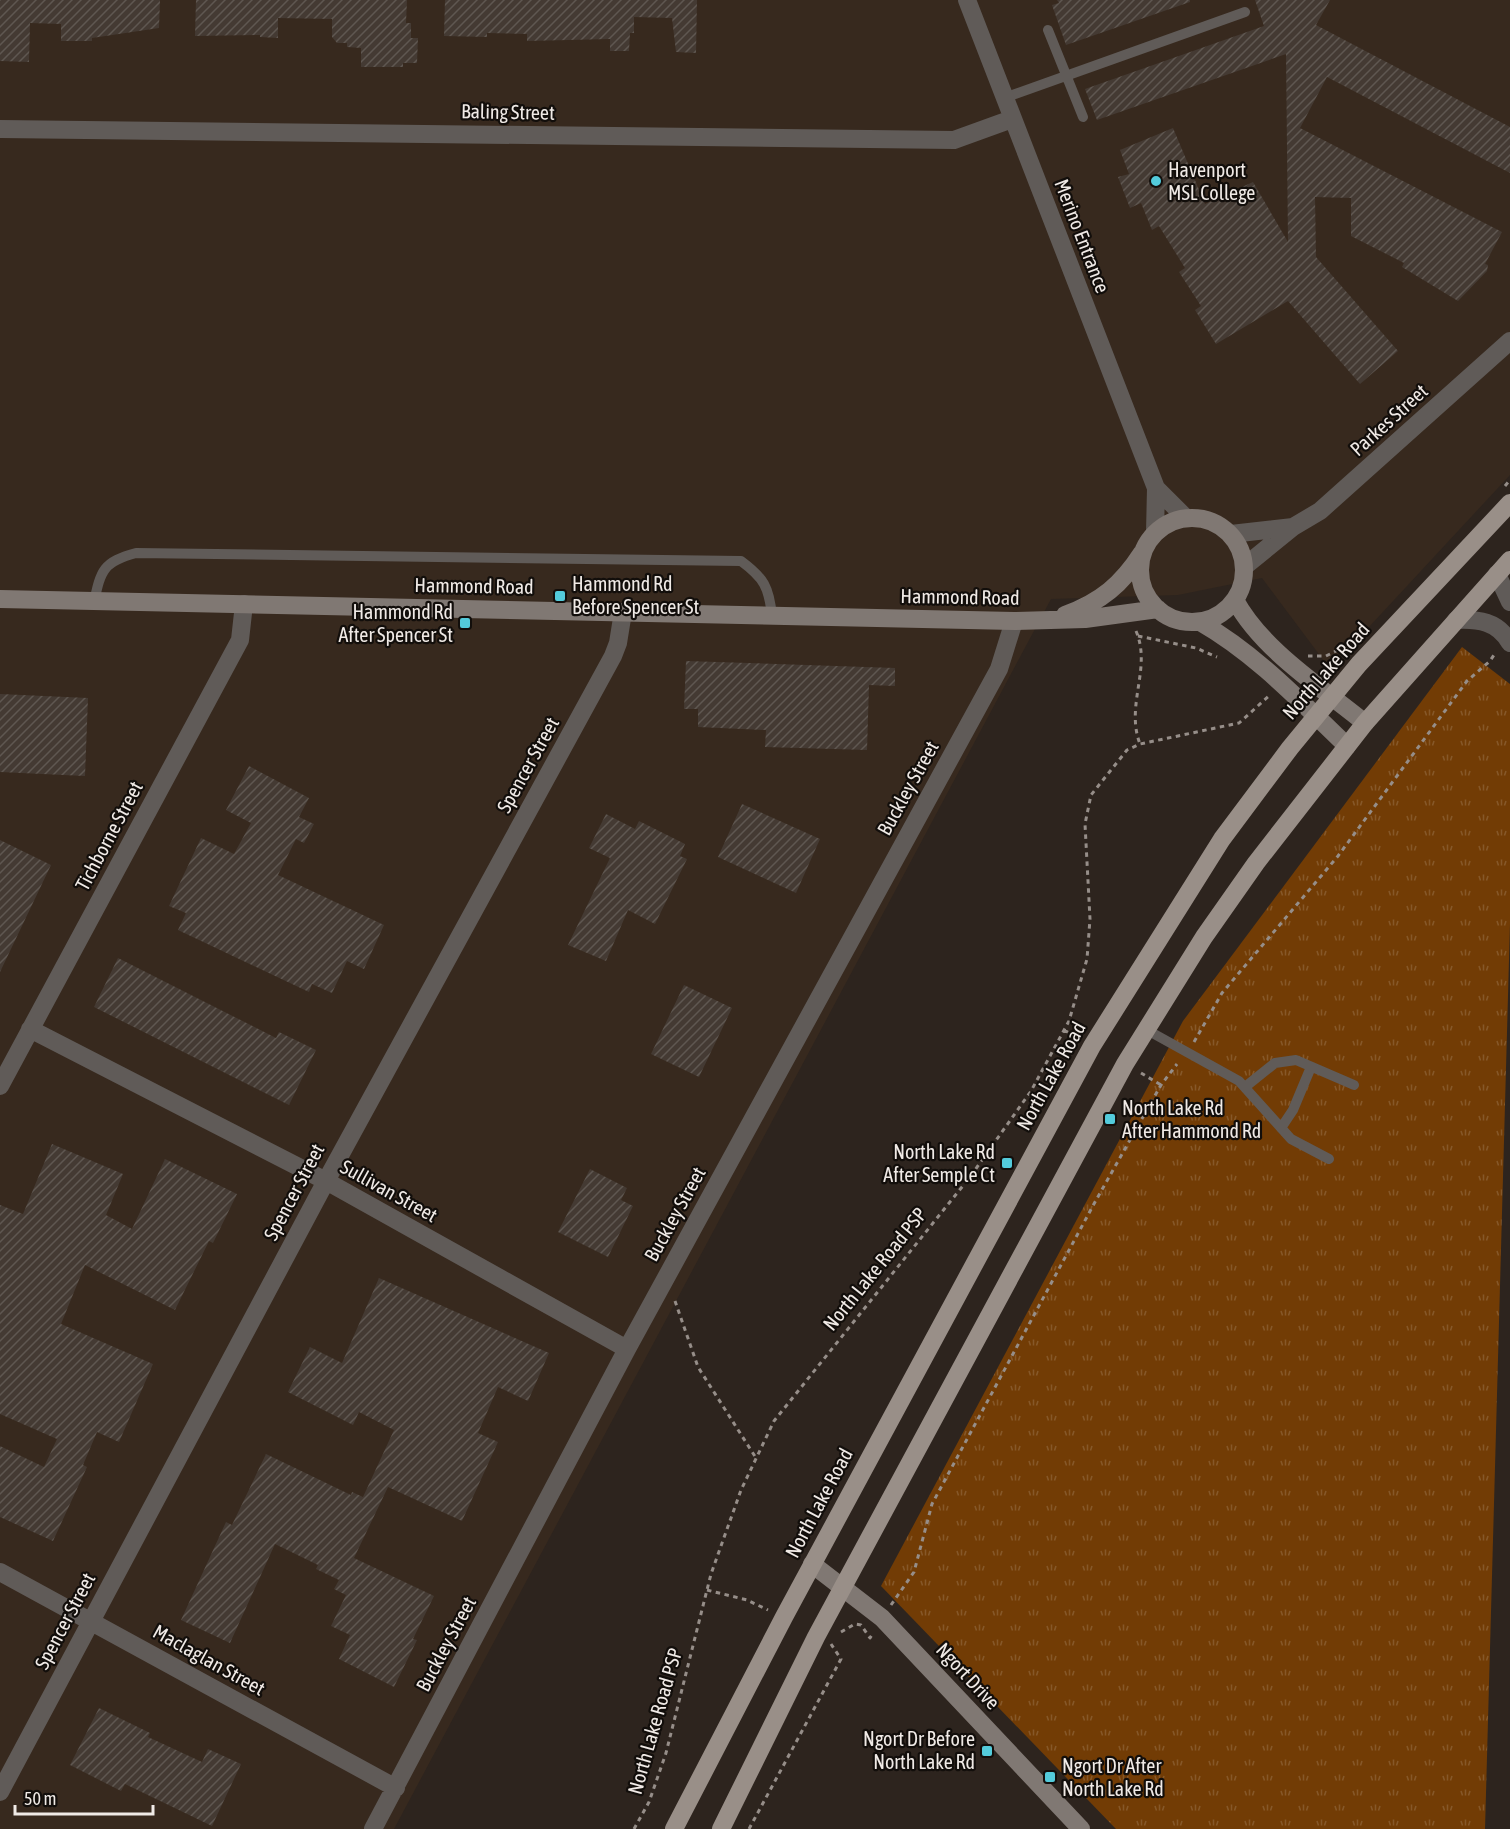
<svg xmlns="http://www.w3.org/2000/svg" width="1510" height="1829" font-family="'Asap Condensed',sans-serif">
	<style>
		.built { fill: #37291e }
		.park { fill: url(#park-tufts) }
		.building { fill: url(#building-hatch) }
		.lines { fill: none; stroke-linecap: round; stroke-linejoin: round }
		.path { stroke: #968e89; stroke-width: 3; stroke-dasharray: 4.5 4.5; stroke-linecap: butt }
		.lane { stroke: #605b58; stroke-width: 10 }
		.street { stroke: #605b58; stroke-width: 18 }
		.secondary { stroke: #807873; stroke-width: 18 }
		.primary { stroke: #998f88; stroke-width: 18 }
		.poi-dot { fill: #53cbdb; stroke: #120e0b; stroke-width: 2 }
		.labels { text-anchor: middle; stroke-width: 4.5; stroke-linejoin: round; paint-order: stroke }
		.street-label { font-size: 20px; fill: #f0eae6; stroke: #120e0b }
		.poi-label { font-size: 20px; fill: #f0eae6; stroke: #120e0b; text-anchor: start }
	</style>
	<defs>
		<pattern id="park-tufts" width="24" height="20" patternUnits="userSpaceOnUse" patternTransform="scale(1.5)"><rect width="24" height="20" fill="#723c05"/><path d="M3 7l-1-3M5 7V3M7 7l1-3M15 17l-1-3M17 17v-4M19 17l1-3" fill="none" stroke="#865829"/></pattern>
		<pattern id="building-hatch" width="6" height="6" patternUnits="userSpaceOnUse" patternTransform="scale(1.5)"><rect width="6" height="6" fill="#443a33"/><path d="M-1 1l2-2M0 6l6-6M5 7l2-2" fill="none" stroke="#5f5751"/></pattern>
	</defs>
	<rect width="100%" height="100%" fill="#2d241e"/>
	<path class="built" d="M0 0H1510V475L1330 669 1262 578 1178 595 1051 599 394 1829H0Z"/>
	<path class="park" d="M1462 647 1510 684V923L1485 1829H1116L881 1586 1183 1021Z"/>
	<path class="building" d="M0 0H160L159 28 92 38V41H61V24L30 23 29 62 0 61Z
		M196 0H407L406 23H411V38H418L417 63H403V67H361V48L347 47V43H337L332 37V19L278 18V38L260 37V35L195 36Z
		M445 0H697L696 53 676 52 672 18 634 17V33H630L629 51H610V39L527 41V34L487 33V37L444 36Z
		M1057 0H1190V2L1066 45 1052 5 1059 3Z
		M1255 0H1330L1316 25 1510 127V173L1327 77 1300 128 1502 232 1485 264 1488 265 1487 271 1458 301 1402 267 1404 263 1351 236V198L1315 197 1316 257 1398 351 1360 384 1288 301 1216 344 1195 310 1201 306 1179 272 1185 268 1159 226 1152 230 1141 203 1130 208 1118 177 1129 174 1120 150 1173 128 1205 204 1253 182 1288 242 1286 54 1097 120 1085 89 1264 26Z
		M686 661 895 668V686L869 685 867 750 765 747 766 730 698 727V709H684Z
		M0 694 88 698 85 776 0 772Z
		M249 766 309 798 299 817 314 824 304 843 296 839 278 875 384 925 364 969 347 961 332 993 312 984 309 992 178 930 186 913 169 906 201 838 234 854 251 823 226 810Z
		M742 804 820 839 796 893 718 857Z
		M606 814 635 829 639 821 685 844 680 856 687 859 655 924 628 910 606 961 568 945 610 858 589 848Z
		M0 840 51 865 0 972Z
		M118 958 276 1038 279 1032 316 1050 289 1105 94 1007Z
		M684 985 732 1008 699 1077 651 1054Z
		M52 1144 123 1174 106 1215 132 1229 165 1159 237 1194 213 1243 209 1241 175 1310 85 1265 61 1324 153 1364 119 1442 97 1432 83 1465 87 1467 53 1541 0 1517V1446L44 1467 57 1439 0 1414V1205L23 1214Z
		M590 1169 627 1188 621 1200 633 1206 608 1257 558 1232Z
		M379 1278 549 1353 528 1401 498 1387 478 1433 498 1442 462 1521 388 1487 354 1558 434 1596 413 1639 417 1640 394 1687 339 1659 350 1635 331 1626 346 1595 334 1589 339 1580 316 1569 318 1565 275 1544 230 1643 181 1620 226 1522 232 1525 266 1454 351 1495 352 1492 363 1497 394 1430 359 1412 353 1425 288 1392 310 1347 342 1363Z
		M99 1708 150 1733 148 1737 202 1762 208 1749 241 1764 212 1826 125 1784 121 1791 70 1765Z"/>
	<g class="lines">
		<path class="path" d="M1505 486 1510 480
			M1136 631C1152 668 1125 705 1140 744
			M1138 636 1196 648 1217 657
			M1308 656H1326L1352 643
			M1064 1030 1078 1038
			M1194 1042 1222 993 1338 856 1467 681 1490 661 1496 652
			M1141 1073 1161 1085
			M675 1301 698 1367 756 1458
			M707 1590 747 1600 768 1610
			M891 1605 914 1572 932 1504 1095 1202 1161 1085 1177 1064
			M841 1632 855 1624 861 1625 870 1638 873 1633
			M634 1829 649 1802 666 1753 711 1574 741 1490 774 1421 970 1177 1031 1091 1069 1021 1087 959 1090 919 1085 824 1091 795 1127 750 1140 744 1239 723 1270 695
			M749 1829 841 1659 831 1644"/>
		<path class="lane" d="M1048 30 1083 117
			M1004 98 1245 12
			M94 602C101 570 103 562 136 553L741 561C764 578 769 587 772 616
			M1147 1030 1239 1081 1291 1139 1329 1159
			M1245 1087 1275 1063 1296 1060 1354 1085
			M1281 1128 1293 1110 1311 1067"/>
		<path class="street" d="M967 0 1156 488 1186 518
			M0 129 954 140 1012 119
			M1155 533 1156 488
			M1231 534 1293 527
			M1245 566 1293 527 1320 511 1510 341
			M1497 574 1510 602
			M1456 620C1478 619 1498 621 1510 643
			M30 1029 326 1181 627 1349
			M0 1086 240 640 244 604
			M0 1572 396 1788
			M0 1792 326 1181 613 656 618 643 623 612
			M373 1829 627 1349 999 669 1014 621"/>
		<path class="secondary" d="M1140 570a52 52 0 1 1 104 0a52 52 0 1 1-104 0Z
			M0 599 1014 621 1085 619 1158 609
			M1235 600C1262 650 1321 687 1365 723
			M1065 615C1101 602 1122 584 1142 553
			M1200 622C1256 654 1301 702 1347 746
			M812 1564 882 1618 1081 1829"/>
		<path class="primary" d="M674 1829 784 1617 1092 1046 1222 839 1290 748 1359 664 1510 503
			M721 1829 816 1637 1125 1064 1204 937 1256 863 1365 723 1510 560"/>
	</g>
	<g class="poi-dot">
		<circle cx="1156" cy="181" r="6"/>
		<rect x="554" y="590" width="12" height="12" rx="3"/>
		<rect x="459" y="617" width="12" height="12" rx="3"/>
		<rect x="1104" y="1113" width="12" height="12" rx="3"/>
		<rect x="1001" y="1157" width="12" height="12" rx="3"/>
		<rect x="981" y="1745" width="12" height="12" rx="3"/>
		<rect x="1044" y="1771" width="12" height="12" rx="3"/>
	</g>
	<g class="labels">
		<g class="street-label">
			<text transform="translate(508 112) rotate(1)" y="7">Baling Street</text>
			<text transform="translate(1082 236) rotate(69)" y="7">Merino Entrance</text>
			<text transform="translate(1389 420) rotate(-42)" y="7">Parkes Street</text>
			<text transform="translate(474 586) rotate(1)" y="7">Hammond Road</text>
			<text transform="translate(960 597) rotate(1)" y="7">Hammond Road</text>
			<text transform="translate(1326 671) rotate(-49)" y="7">North Lake Road</text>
			<text transform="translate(528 765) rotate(-61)" y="7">Spencer Street</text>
			<text transform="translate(908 788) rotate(-61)" y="7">Buckley Street</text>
			<text transform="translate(109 836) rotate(-62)" y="7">Tichborne Street</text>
			<text transform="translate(1051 1076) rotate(-61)" y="7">North Lake Road</text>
			<text transform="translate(389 1191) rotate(29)" y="7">Sullivan Street</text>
			<text transform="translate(294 1192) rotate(-62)" y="7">Spencer Street</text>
			<text transform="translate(675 1214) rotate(-61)" y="7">Buckley Street</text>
			<text transform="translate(875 1269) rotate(-51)" y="7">North Lake Road PSP</text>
			<text transform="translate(819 1503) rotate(-62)" y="7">North Lake Road</text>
			<text transform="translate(65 1621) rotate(-62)" y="7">Spencer Street</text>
			<text transform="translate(446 1644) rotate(-62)" y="7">Buckley Street</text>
			<text transform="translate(209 1660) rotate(29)" y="7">Maclaglan Street</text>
			<text transform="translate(968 1676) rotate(47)" y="7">Ngort Drive</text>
			<text transform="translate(655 1721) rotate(-74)" y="7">North Lake Road PSP</text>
		</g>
		<g class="poi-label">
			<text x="1168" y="177">Havenport<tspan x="1168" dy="23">MSL College</tspan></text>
			<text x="572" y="591">Hammond Rd<tspan x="572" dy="23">Before Spencer St</tspan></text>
			<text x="453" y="619" text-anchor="end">Hammond Rd<tspan x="453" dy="23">After Spencer St</tspan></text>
			<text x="1122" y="1115">North Lake Rd<tspan x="1122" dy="23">After Hammond Rd</tspan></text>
			<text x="995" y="1159" text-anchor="end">North Lake Rd<tspan x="995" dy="23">After Semple Ct</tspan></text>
			<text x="975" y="1746" text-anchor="end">Ngort Dr Before<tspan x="975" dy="23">North Lake Rd</tspan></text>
			<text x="1062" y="1773">Ngort Dr After<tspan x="1062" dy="23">North Lake Rd</tspan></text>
		</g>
	</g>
	<path d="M15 1805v9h138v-9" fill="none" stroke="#f0eae6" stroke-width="3"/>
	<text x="24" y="1805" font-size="18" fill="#f0eae6" stroke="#120e0b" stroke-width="4.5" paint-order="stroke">50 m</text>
</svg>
